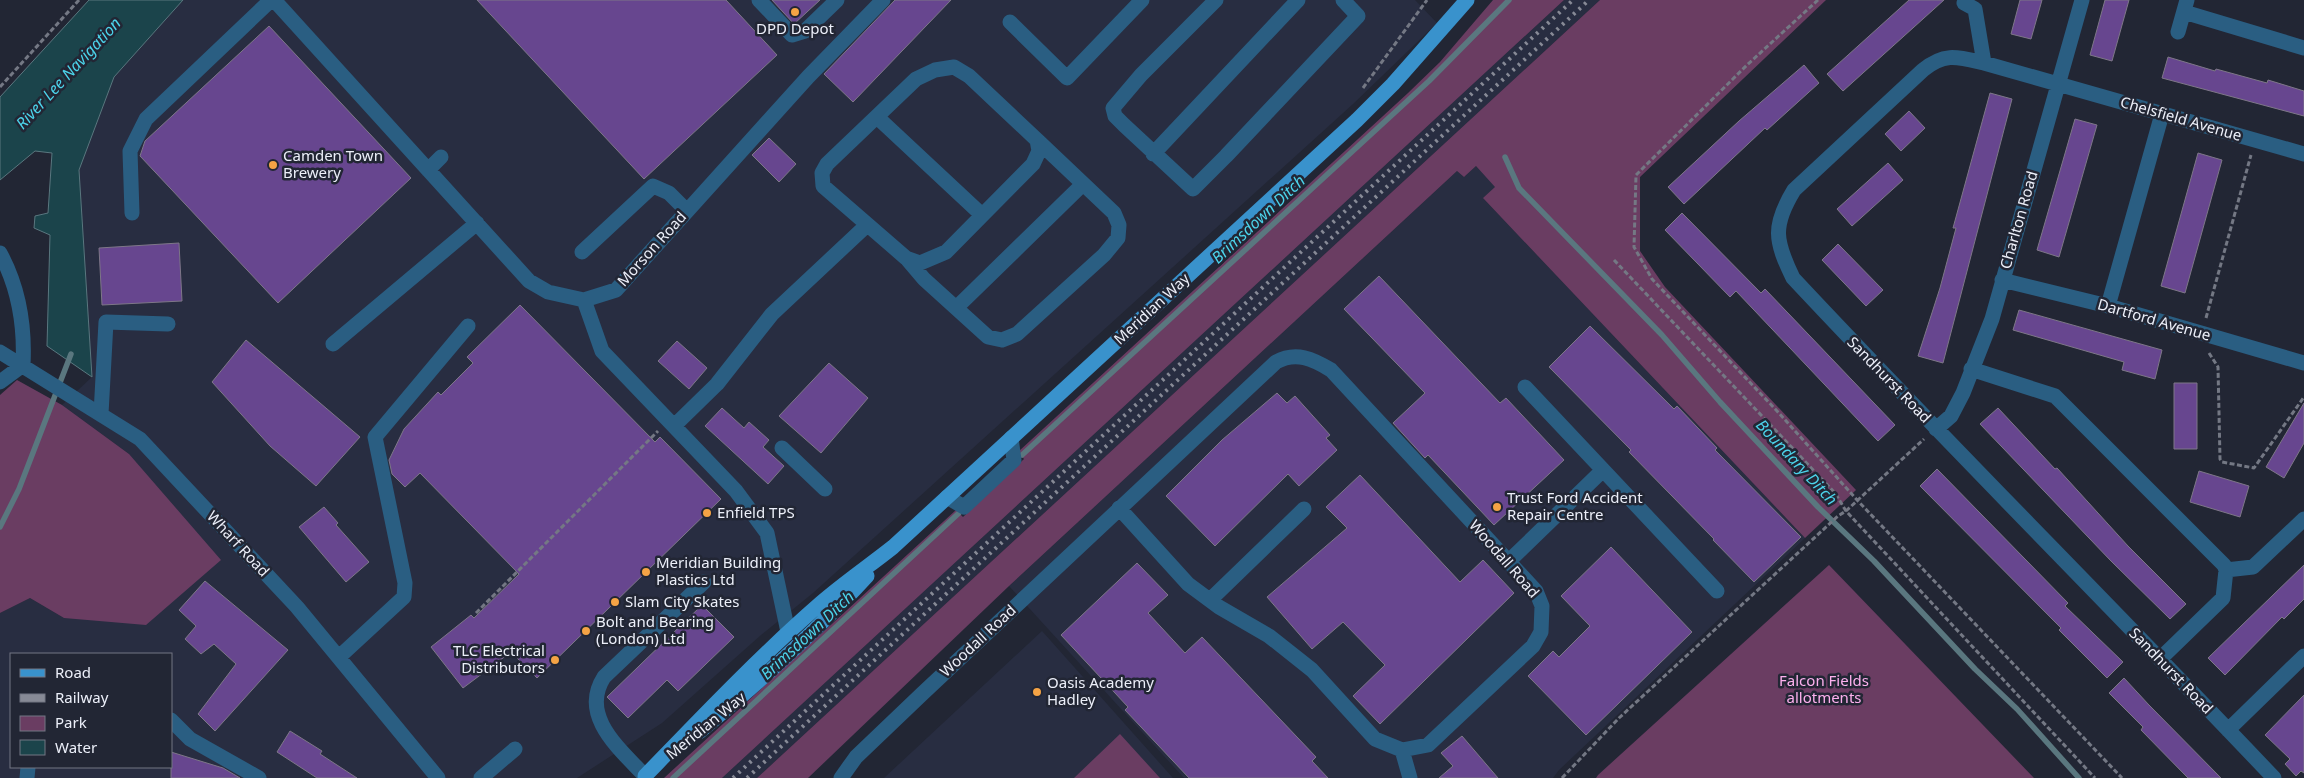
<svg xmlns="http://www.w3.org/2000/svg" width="2304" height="778" font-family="'Noto Sans',sans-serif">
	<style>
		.built { fill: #282d41; fill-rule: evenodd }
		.green { fill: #6a3d62 }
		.water { fill: #1b444b; stroke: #5a777f }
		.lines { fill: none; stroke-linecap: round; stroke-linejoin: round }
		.stream { stroke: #5a777f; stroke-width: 5.5 }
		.building { fill: #67468f; stroke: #7e7788 }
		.path { stroke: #747884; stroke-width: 3; stroke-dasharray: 5 2.5; stroke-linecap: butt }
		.minor { stroke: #2a5e82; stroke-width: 15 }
		.major { stroke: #3992cc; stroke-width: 15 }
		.rail { stroke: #878a96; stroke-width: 4; stroke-dasharray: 2.5 5; stroke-linecap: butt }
		.poi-dot { fill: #f5a345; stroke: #222634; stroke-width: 2 }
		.labels { text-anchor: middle; stroke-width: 5; stroke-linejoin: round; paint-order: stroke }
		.poi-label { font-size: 15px; fill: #eceff9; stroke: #222634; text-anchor: start }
		.street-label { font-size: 15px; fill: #eceff9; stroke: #222634 }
		.park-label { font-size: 15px; fill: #fdb0ee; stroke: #222634 }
		.water-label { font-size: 16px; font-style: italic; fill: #4cd3ea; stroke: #222634 }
	</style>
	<rect width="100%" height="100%" fill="#222634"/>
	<path class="built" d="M183 0H1415L1437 23 1353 104 813 593 761 635 662 723 577 778H0V613L30 598 64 618 129 454 62 405 92 377 79 170 114 77ZM11 654H171V767H11Z
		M1564 0H1600L757 778H722Z
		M1476 166 1496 187 1484 199 1805 538 1559 770 1553 778H1184L1009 586 1457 171 1464 177Z
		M1042 631 1173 778H884Z"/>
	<path class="green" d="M1493 0H1564L722 778H664L956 510 963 517 1024 459 1018 452 1408 93 1440 62Z
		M1600 0H1826L1640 177V251L1665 287 1856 490 1805 538 1483 198 1495 187 1476 166 1464 177 1457 171 1009 586 808 778H757Z
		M17 380 62 405 129 454 221 560 146 625 64 618 30 598 0 613V395Z
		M1829 565 2034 778H1596L1598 775Z
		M1120 734 1160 778H1074Z"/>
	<path class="water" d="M89 0H183L114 77 79 170 92 377 47 346 50 235 34 228 35 216 48 213 52 153 35 151 0 180V97Z"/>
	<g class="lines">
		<path class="stream" d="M1505 157 1519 188 1662 335 1720 402 1818 507 1874 561 1975 669 2017 709 2079 778
			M1022 455 1429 81 1509 0
			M0 527 19 489 71 354
			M673 778 959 513"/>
	</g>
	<path class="building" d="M477 0H726L777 55 644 179Z
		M772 0H820L794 24Z
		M895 0H951L853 102 824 74Z
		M1909 0H1944L1843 91 1827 74Z
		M2020 0H2042L2031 39 2011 34Z
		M2105 0H2129L2112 61 2090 55Z
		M269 26 411 178 278 303 140 156 145 141Z
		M2168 57 2215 71 2216 69 2267 83 2268 80 2304 91V116L2162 78Z
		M1804 65 1819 83 1767 130 1765 128 1684 204 1668 187 1739 121Z
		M1990 93 2012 99 1943 363 1918 356 1940 288 1956 228H1953Z
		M1909 111 1925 128 1901 151 1885 134Z
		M2075 119 2097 125 2059 257 2037 250Z
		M769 138 796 164 779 182 752 155Z
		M2198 153 2222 160 2185 293 2161 286Z
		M1888 163 1903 180 1852 226 1837 209Z
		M1682 213 1761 293 1765 289 1895 425 1878 441 1736 291 1730 297 1665 230Z
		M179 243 182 301 102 305 99 248Z
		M1838 244 1883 290 1866 306 1822 260Z
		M1379 276 1500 403 1506 398 1564 460 1494 525 1428 455 1425 458 1393 423 1425 393 1344 309Z
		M520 305 655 442 660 437 721 499 537 678 511 652 463 688 431 647 471 615 474 618 519 574 420 473 405 487 392 474 389 460 404 429 438 392 441 395 473 363 467 357Z
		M2019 310 2162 350 2155 379 2122 370 2124 362 2013 330Z
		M1590 326 1674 409 1677 406 1717 448 1715 450 1801 537 1754 582 1713 540 1714 539 1629 452 1631 450 1549 367Z
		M246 340 360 437 316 486 270 446 212 382Z
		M677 341 707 368 689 389 658 361Z
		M829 363 868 398 821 453 779 416Z
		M2174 383H2197V449H2174Z
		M1277 393 1287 403 1295 396 1330 435 1326 438 1337 450 1299 486 1288 474 1215 546 1166 496 1222 440Z
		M2304 403V443L2284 478 2266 467Z
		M722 408 744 428 749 422 769 440 763 447 784 466 768 484 705 426Z
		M1998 408 2055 469 2057 468 2128 546 2186 604 2170 619 2111 561 1980 424Z
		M1937 469 2068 603 2065 606 2123 662 2107 678 2059 630 2061 628 1920 486Z
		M2199 471 2249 486 2240 517 2190 502Z
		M1360 475 1460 582 1483 560 1514 593 1380 724 1353 696 1385 665 1343 622 1312 649 1267 597 1347 528 1326 507Z
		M324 507 338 523 336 525 369 562 346 582 299 527Z
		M1611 547 1692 632 1586 735 1528 676 1553 651 1559 657 1590 626 1561 596Z
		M1137 563 1168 595 1148 613 1185 653 1202 637 1316 757 1312 761 1328 778H1189L1125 710 1128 707 1061 635Z
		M2304 565V599L2284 619 2282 617 2225 675 2208 658Z
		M205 581 288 650 215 731 198 714 236 664 214 644 201 654 185 639 196 626 179 610Z
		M702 605 734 637 678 691 667 680 628 718 607 697Z
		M2124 678 2149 705 2221 778H2188L2141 730 2143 727 2109 693Z
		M2304 695V773L2301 771 2296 776 2285 764 2290 759 2265 735Z
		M290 731 322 751 320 754 357 778H317L277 752Z
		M1462 736 1498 778H1439L1453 766 1441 753Z
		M171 752 223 768 240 778H171Z"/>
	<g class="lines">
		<path class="path" d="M1818 0 1747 65 1636 175 1634 247 1652 279 1777 411 1858 501 2122 778
			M0 87 79 0
			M1363 88 1427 0
			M1614 260 1835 493 1846 511 2095 778
			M2206 318 2251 155
			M2209 353 2218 367 2220 459 2222 462 2254 468 2304 397
			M476 613 658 431
			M1562 778 1619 718 1838 516 1846 511 1924 439"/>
		<path class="minor" d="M274 0 529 281 548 292 584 300
			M759 0 792 35 805 31 837 0
			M1216 0 1141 75 1113 108 1115 116 1124 125 1193 189 1226 156 1358 16 1343 0
			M1964 3 1975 9 1984 63
			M2184 12 2304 48
			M1010 22 1067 78 1142 0
			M2178 32 2187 0
			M954 67 969 76 1037 140 1039 151 1033 164 946 252 920 263 906 258 823 186 822 173 827 164 916 79 935 70Z
			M877 117 982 215
			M1153 154 1298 0
			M428 170 441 157
			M132 213 130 151 146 119 271 0
			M582 252 653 186 669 193 687 211
			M0 253C19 288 25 326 23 365L0 382
			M907 259 924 279 988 337 1002 340 1017 334 1104 255 1118 238 1119 225 1114 213 1037 140
			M2002 280 2108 306 2304 363
			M2108 306 2162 114
			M956 308 1083 184
			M333 344 477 223
			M0 352 140 439 297 607 438 778
			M1971 369 2055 396 2224 565 2226 570 2223 598 2160 659
			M1525 387 1717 591
			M101 414 106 322 168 324
			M674 426 717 384 772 314 867 225
			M1936 429 1951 416 1963 393 1992 319 2082 0
			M782 448 825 489
			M947 497 964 507 1014 460 1011 438
			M1508 562 1603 470
			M2226 570 2253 567 2304 519
			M1210 600 1304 509
			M788 632 767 533 736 491 602 351 584 300 616 290 808 77 883 0
			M339 657 404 597 405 583 375 437 468 326
			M171 720 190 739 259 778
			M2228 730 2304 656
			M1402 750 1410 778
			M645 776C620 749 579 716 604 677L704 582
			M27 778 28 767
			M481 778 515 749
			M841 778 856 757 923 693 1276 362C1296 351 1313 359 1331 370L1536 591 1542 606 1541 632 1533 646 1428 745 1402 750 1375 739 1312 670 1269 636 1219 607 1188 584 1119 508
			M2274 778C2115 610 1951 447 1793 278 1775 241 1772 226 1794 190L1923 70C1945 52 1958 57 1984 63L2304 154"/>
		<path class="major" d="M699 732C758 683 815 633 867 576
			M645 776C702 717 759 657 821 603 844 583 869 566 893 547L1357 120 1393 84 1467 0"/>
		<path class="rail" d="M733 778 1573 0
			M747 778 1589 0"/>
	</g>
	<g class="poi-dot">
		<circle cx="795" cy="12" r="5"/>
		<circle cx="273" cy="165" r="5"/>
		<circle cx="1497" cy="507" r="5"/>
		<circle cx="707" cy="513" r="5"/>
		<circle cx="646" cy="572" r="5"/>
		<circle cx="615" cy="602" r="5"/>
		<circle cx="586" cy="631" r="5"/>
		<circle cx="555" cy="660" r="5"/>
		<circle cx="1037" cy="692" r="5"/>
	</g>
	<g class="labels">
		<g class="poi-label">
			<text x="795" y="34" text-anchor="middle">DPD Depot</text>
			<text x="283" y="161">Camden Town<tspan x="283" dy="17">Brewery</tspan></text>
			<text x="1507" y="503">Trust Ford Accident<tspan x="1507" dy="17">Repair Centre</tspan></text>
			<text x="717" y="518">Enfield TPS</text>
			<text x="656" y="568">Meridian Building<tspan x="656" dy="17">Plastics Ltd</tspan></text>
			<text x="625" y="607">Slam City Skates</text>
			<text x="596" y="627">Bolt and Bearing<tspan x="596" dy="17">(London) Ltd</tspan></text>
			<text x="545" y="656" text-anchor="end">TLC Electrical<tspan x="545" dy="17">Distributors</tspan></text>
			<text x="1047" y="688">Oasis Academy<tspan x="1047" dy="17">Hadley</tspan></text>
		</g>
		<g class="street-label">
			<text transform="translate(2181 119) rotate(16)" y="5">Chelsfield Avenue</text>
			<text transform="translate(2019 220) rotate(-74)" y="5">Charlton Road</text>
			<text transform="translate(652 249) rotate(-48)" y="5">Morson Road</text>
			<text transform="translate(1152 309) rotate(-43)" y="5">Meridian Way</text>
			<text transform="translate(2154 320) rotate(16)" y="5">Dartford Avenue</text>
			<text transform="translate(1889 380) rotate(46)" y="5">Sandhurst Road</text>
			<text transform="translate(238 544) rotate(47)" y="5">Wharf Road</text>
			<text transform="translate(1504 559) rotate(49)" y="5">Woodall Road</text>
			<text transform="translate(978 641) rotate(-43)" y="5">Woodall Road</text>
			<text transform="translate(2171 671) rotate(46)" y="5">Sandhurst Road</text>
			<text transform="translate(706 726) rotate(-39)" y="5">Meridian Way</text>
		</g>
		<g class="park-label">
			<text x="1824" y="686">Falcon Fields<tspan x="1824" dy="17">allotments</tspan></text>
		</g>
		<g class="water-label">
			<text transform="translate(68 73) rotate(-47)" y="6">River Lee Navigation</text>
			<text transform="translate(1258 219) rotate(-43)" y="6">Brimsdown Ditch</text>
			<text transform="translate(1797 462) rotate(47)" y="6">Boundary Ditch</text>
			<text transform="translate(807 635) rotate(-43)" y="6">Brimsdown Ditch</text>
		</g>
	</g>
	<rect x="10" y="653" width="162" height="115" fill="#222634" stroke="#737683"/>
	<rect x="20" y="669" width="25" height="8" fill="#3992cc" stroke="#737683"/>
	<text x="55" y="678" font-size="15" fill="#eceff9">Road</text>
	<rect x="20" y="694" width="25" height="8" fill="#878a96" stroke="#737683"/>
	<text x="55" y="703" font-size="15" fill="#eceff9">Railway</text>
	<rect x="20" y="716" width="25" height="15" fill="#6a3d62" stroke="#737683"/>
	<text x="55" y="728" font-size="15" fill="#eceff9">Park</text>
	<rect x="20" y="740" width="25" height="15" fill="#1b444b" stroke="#737683"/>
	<text x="55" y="753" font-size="15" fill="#eceff9">Water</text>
</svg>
